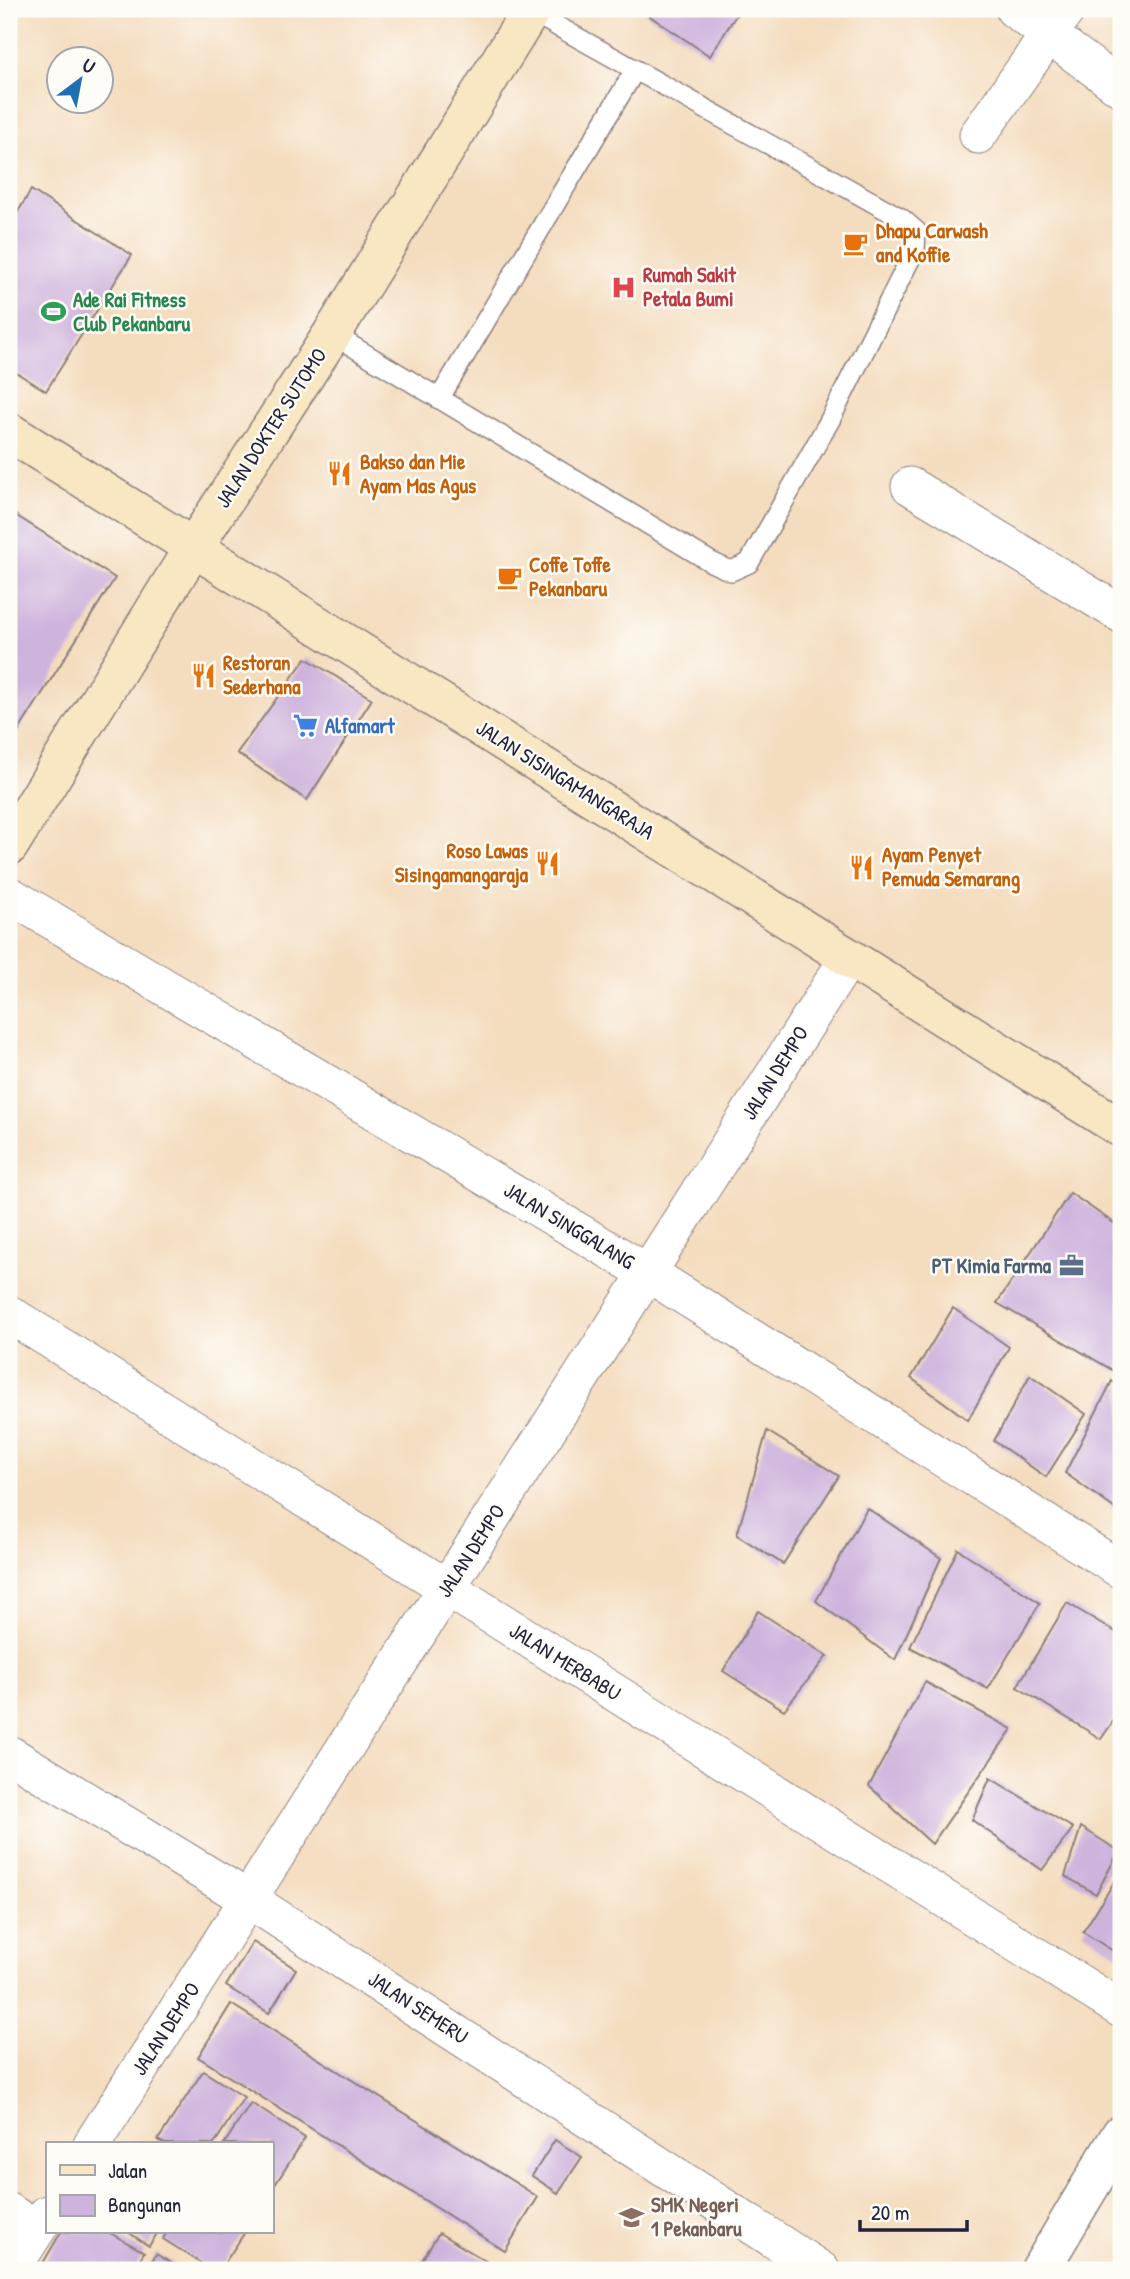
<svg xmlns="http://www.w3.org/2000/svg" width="1130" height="2279" font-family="'Patrick Hand',sans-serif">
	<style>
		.building { fill: #ceb3dd }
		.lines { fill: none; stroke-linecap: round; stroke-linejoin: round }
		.service-casing { stroke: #8b7f7c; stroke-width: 22 }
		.minor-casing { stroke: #8b7f7c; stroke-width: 39 }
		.tertiary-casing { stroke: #8b7f7c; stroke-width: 41 }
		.secondary-casing { stroke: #8b7f7c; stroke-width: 41 }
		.service { stroke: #fff; stroke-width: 19 }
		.minor { stroke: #fff; stroke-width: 37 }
		.tertiary { stroke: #fff; stroke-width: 38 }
		.secondary { stroke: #f9e7c3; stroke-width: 38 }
		.labels { text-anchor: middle; stroke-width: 5; stroke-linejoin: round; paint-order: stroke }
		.food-label { font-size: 21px; font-weight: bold; fill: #c56008; stroke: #fdfcf7; text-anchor: start }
		.health-label { font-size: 21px; font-weight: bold; fill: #be3a42; stroke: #fdfcf7; text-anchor: start }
		.leisure-label { font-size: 21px; font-weight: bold; fill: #27864d; stroke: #fdfcf7; text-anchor: start }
		.street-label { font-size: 21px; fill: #22223b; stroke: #fdfcf7 }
		.shop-label { font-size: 21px; font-weight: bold; fill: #366cbe; stroke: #fdfcf7; text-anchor: start }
		.service-label { font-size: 21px; font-weight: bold; fill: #4e5e75; stroke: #fdfcf7; text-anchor: end }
		.education-label { font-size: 21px; font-weight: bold; fill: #785e54; stroke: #fdfcf7; text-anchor: start }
	</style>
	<rect width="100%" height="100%" fill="#fdfcf7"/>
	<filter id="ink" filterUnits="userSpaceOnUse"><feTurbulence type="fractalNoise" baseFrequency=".0143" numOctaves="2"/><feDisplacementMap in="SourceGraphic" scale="14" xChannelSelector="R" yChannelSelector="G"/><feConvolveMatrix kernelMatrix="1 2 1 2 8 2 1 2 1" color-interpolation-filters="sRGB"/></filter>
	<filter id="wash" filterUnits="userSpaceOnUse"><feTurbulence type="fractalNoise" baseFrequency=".00686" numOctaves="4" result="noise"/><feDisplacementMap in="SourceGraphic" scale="28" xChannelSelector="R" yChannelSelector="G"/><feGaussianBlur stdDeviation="1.57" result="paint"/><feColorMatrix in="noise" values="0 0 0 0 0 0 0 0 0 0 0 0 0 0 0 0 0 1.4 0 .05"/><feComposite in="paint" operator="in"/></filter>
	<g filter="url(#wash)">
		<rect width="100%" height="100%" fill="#f4dcbe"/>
		<g id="blocks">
			<path class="building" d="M639 9H740L710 56Z
				M31 190 132 255 46 391 9 368V227Z
				M9 511 115 578 9 746Z
				M306 658 372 699 307 800 237 753Z
				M1070 1193 1121 1228V1363L1116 1372 997 1303Z
				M953 1308 1009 1347 968 1420 911 1378Z
				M1030 1375 1086 1414 1046 1477 994 1441Z
				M1112 1381 1121 1387V1513L1065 1473Z
				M767 1431 839 1476 783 1564 737 1535Z
				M867 1508 941 1558 895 1660 816 1601Z
				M958 1549 1040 1603 988 1689 910 1647Z
				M1067 1603 1121 1635V1710L1101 1739 1017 1687Z
				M758 1611 827 1656 784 1710 723 1671Z
				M925 1682 1012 1729 932 1844 869 1786Z
				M990 1778 1073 1828 1042 1870 972 1820Z
				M1081 1827 1119 1851 1096 1894 1065 1876Z
				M1121 1871V1956L1083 1932Z
				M253 1942 296 1969 269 2013 226 1986Z
				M231 2004 538 2197 505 2251 198 2057Z
				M203 2071 244 2097 214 2144H165L158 2140Z
				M251 2103 305 2138 271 2191V2144H224Z
				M555 2140 582 2157 558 2193 532 2176Z
				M61 2232H108L144 2252 134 2270H39Z
				M128 2232H158L149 2246Z
				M167 2232H245L220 2270H212L163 2239Z
				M439 2233 494 2266 492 2270H416Z
				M156 2254 184 2270H147Z"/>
		</g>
	</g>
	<g filter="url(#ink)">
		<use href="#blocks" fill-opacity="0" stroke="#8b7f7c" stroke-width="2"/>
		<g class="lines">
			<defs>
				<path id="service" d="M332 334 711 562 731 571 749 563 830 420 915 249 916 231 901 218 530 11
					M439 399 635 70"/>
				<path id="minor" d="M1014 9 1121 88
					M978 135 1067 9
					M910 486 1121 614
					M9 895 648 1273 1121 1570
					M9 1314 1121 2009
					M9 1754 248 1899 821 2270
					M92 2144 849 957
					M9 2212 37 2230
					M11 2270 47 2214"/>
				<path id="tertiary" d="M1040 2270 1121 2134"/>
				<path id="secondary" d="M9 432 1121 1128
					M9 846 193 548 332 334 532 9"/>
			</defs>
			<use href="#service" class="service-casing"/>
			<use href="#minor" class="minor-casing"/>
			<use href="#tertiary" class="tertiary-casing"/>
			<use href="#secondary" class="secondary-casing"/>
			<use href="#service" class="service"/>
			<use href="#minor" class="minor"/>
			<use href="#tertiary" class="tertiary"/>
			<use href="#secondary" class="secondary"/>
		</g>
	</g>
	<defs>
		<symbol id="cafe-bare" viewBox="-9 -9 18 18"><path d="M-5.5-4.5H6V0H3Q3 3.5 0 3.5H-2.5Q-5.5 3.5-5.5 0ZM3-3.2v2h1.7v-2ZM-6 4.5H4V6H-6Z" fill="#e8710a" stroke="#fdfcf7" stroke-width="2.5" paint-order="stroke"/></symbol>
		<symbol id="hospital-bare" viewBox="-9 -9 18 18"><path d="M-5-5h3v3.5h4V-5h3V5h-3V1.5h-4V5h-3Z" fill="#e0444e" stroke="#fdfcf7" stroke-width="2.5" paint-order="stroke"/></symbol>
		<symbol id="stadium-bare" viewBox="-9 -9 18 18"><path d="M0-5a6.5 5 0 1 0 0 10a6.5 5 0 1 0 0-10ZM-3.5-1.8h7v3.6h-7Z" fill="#2e9e5b" stroke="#fdfcf7" stroke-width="2.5" paint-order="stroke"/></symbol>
		<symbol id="restaurant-bare" viewBox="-9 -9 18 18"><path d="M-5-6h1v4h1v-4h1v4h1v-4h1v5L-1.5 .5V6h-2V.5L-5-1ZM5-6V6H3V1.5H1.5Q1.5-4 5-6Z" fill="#e8710a" stroke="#fdfcf7" stroke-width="2.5" paint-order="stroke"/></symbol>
		<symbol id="supermarket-bare" viewBox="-9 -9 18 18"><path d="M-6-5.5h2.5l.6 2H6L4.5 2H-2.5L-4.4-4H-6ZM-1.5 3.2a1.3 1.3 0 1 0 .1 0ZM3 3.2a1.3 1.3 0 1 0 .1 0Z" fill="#3f7fe0" stroke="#fdfcf7" stroke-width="2.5" paint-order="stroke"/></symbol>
		<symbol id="office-bare" viewBox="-9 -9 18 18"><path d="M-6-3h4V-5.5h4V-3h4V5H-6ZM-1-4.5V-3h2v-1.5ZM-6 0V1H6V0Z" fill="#5c6f8a" stroke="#fdfcf7" stroke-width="2.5" paint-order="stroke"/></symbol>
		<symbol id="school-bare" viewBox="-9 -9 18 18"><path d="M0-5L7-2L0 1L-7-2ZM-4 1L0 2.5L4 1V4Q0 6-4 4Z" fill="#8d6e63" stroke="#fdfcf7" stroke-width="2.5" paint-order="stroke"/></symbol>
	</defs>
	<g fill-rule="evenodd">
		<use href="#cafe-bare" x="838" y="226" width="35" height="35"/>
		<use href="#hospital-bare" x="606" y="270" width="35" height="35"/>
		<use href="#stadium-bare" x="36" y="294" width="35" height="35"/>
		<use href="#restaurant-bare" x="322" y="456" width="35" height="35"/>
		<use href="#cafe-bare" x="492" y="560" width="35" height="35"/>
		<use href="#restaurant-bare" x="186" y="658" width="35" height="35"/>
		<use href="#supermarket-bare" x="288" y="708" width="35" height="35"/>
		<use href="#restaurant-bare" x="530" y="846" width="35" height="35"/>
		<use href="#restaurant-bare" x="844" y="850" width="35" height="35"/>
		<use href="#office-bare" x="1054" y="1248" width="35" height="35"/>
		<use href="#school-bare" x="614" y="2200" width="35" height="35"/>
	</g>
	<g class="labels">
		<g class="food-label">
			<text x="876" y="238">Dhapu Carwash<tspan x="876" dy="24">and Koffie</tspan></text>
			<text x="360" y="469">Bakso dan Mie<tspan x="360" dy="24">Ayam Mas Agus</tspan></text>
			<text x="529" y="572">Coffe Toffe<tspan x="529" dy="24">Pekanbaru</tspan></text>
			<text x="223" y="670">Restoran<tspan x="223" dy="24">Sederhana</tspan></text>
			<text x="528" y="858" text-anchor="end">Roso Lawas<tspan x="528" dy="24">Sisingamangaraja</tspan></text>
			<text x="882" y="862">Ayam Penyet<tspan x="882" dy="24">Pemuda Semarang</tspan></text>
		</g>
		<g class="health-label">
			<text x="643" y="282">Rumah Sakit<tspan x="643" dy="24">Petala Bumi</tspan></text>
		</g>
		<g class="leisure-label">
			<text x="73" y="307">Ade Rai Fitness<tspan x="73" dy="24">Club Pekanbaru</tspan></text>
		</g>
		<g class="street-label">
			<text transform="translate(271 428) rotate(-57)" y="7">JALAN DOKTER SUTOMO</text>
			<text transform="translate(565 780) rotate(32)" y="7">JALAN SISINGAMANGARAJA</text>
			<text transform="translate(775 1073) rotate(-58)" y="7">JALAN DEMPO</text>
			<text transform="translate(569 1226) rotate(31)" y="7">JALAN SINGGALANG</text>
			<text transform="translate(471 1551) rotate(-57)" y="7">JALAN DEMPO</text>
			<text transform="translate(565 1662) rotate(32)" y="7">JALAN MERBABU</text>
			<text transform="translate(418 2008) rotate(33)" y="7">JALAN SEMERU</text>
			<text transform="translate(166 2029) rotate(-57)" y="7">JALAN DEMPO</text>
		</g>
		<g class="shop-label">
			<text x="325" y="733">Alfamart</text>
		</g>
		<g class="service-label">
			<text x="1051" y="1273">PT Kimia Farma</text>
		</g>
		<g class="education-label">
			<text x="651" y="2212">SMK Negeri<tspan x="651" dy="24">1 Pekanbaru</tspan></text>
		</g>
	</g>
	<rect width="1130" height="2279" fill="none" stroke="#fdfcf7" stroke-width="35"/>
	<rect x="46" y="2142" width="228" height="91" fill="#fdfcf7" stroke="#a5a5ac" stroke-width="2"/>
	<rect x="60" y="2165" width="35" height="10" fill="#f9e7c3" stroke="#a5a5ac" stroke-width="2"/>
	<text x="108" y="2178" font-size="21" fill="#22223b">Jalan</text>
	<rect x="60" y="2195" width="35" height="21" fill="#ceb3dd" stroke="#a5a5ac" stroke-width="2"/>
	<text x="108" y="2212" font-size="21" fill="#22223b">Bangunan</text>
	<g transform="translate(80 80) rotate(32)"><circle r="33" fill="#fdfcf7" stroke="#a5a5ac" stroke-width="2"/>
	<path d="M0-5L12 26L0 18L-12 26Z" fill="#1f6fb2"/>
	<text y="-10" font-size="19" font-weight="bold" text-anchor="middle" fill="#22223b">U</text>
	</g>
	<path d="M860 2220v10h107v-10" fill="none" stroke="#22223b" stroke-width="3.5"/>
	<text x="871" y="2220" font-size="21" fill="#22223b" stroke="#fdfcf7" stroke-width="5" paint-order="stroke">20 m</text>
</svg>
